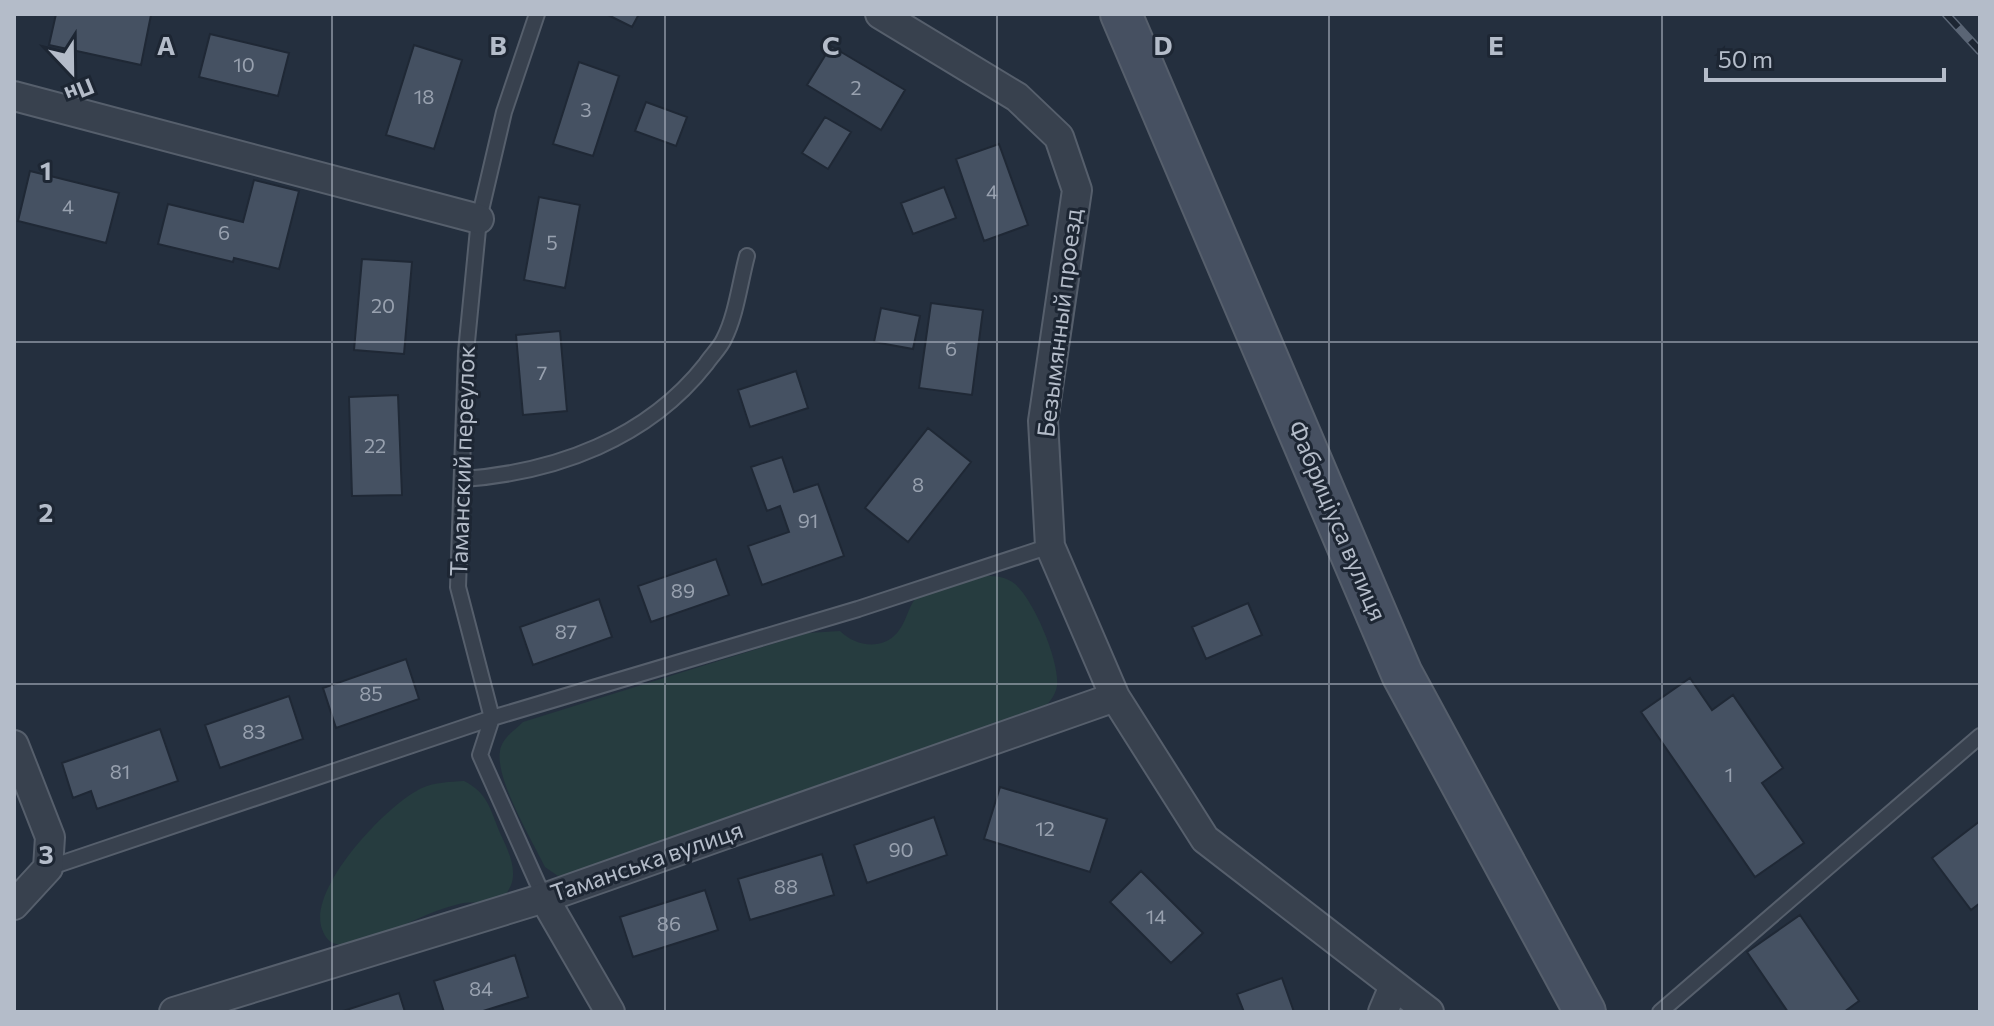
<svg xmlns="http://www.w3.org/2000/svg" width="1994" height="1026" font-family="Commissioner,sans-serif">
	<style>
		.green { fill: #263c3f }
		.building { fill: #455162; stroke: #1f2835; stroke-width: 2 }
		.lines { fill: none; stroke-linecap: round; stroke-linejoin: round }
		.lane-casing { stroke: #565f6c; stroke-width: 18 }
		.street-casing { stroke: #565f6c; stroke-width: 32 }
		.secondary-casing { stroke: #565f6c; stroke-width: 44 }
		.lane { stroke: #38414e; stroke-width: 14 }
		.street { stroke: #38414e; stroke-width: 28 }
		.secondary { stroke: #465061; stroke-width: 40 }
		.rail-casing { stroke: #5a6575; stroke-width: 9 }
		.rail { stroke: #1d2633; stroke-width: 6; stroke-dasharray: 18; stroke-linecap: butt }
		.grid { fill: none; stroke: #b4bcc9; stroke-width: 2; stroke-opacity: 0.55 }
		.labels { text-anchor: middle; stroke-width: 6; stroke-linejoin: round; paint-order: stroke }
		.number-label { font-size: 20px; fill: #98a1af }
		.street-label { font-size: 24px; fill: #b4bcc9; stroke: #1d2633 }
		.grid-label { font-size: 26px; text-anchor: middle; font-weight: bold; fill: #b4bcc9; stroke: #1d2633; stroke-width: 6; stroke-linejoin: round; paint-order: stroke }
	</style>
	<rect width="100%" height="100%" fill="#242f3e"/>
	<path class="green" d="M980 576C992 576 1004 575 1015 584 1034 600 1060 662 1057 686 1055 697 1048 704 1040 711L579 874 558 876 545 867C532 840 495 779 500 751 502 738 514 731 523 722L808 633 840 631C855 646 881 651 897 633 906 623 907 610 915 599Z
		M464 781C488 793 490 809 500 833 508 850 520 873 508 891 495 910 477 899 459 904 419 913 385 940 344 944 332 946 326 940 322 929 307 889 387 804 422 788 435 782 450 782 464 781Z"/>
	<path class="building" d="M56 14 151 15 141 65 49 45Z
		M606 14H639L632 27Z
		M210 34 289 53 278 96 199 77Z
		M414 45 462 60 434 149 386 135Z
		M831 46 905 90 881 130 807 85Z
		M579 62 619 76 593 156 553 144Z
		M646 102 687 117 676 146 635 131Z
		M825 117 851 132 828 169 802 153Z
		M999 144 1028 225 984 241 956 159Z
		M30 171 119 193 106 243 18 221Z
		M254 180 299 191 279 269 234 258 233 262 158 244 168 204 243 222Z
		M944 187 956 218 913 234 901 203Z
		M539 197 580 205 565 288 524 280Z
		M362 259 412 262 404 354 354 350Z
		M931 303 983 310 972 395 919 388Z
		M881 308 920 316 913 349 874 342Z
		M560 331 567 411 523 415 516 335Z
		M796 371 808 408 750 427 738 390Z
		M398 395 402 495 352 496 349 397Z
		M928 428 971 462 908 542 865 508Z
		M782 457 794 492 818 484 844 556 762 585 748 546 789 532 780 506 767 511 751 467Z
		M716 559 729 595 651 622 638 586Z
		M599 599 612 637 533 665 520 627Z
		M1248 603 1262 635 1206 659 1192 627Z
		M406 659 419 699 336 728 323 688Z
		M1690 678 1712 710 1733 695 1783 768 1762 783 1804 843 1755 877 1641 712Z
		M289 696 303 739 220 768 205 725Z
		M160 729 178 781 97 809 91 791 73 798 62 763Z
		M1000 787 1107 819 1090 872 984 839Z
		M934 817 947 855 867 883 854 845Z
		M1980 821V903L1971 910 1932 858Z
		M822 854 834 895 750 920 738 879Z
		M1141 871 1203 933 1171 963 1110 902Z
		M705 890 718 930 633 957 620 917Z
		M1800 915 1859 1001 1844 1012H1788L1747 952Z
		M515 955 528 997 480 1012H444L434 981Z
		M1282 978 1294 1012H1244L1237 994Z
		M399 993 405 1012H340Z"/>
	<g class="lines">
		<defs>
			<path id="lane" d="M537 14 504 112 479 219 466 352 458 587 492 718 480 755 544 898
				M464 479C556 472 647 439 706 364 711 356 720 348 724 339 736 316 740 282 747 256
				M48 868 492 718 858 609 1050 546
				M1660 1012 1980 736"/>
			<path id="street" d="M880 14 1017 97 1059 137 1077 190 1043 421 1050 546 1115 697 1205 839 1429 1012
				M14 96 479 219
				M14 745 50 837 48 868 14 905
				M544 898 610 1012
				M174 1012 544 898 1115 697
				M1383 1012 1394 986"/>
			<path id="secondary" d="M1121 14 1402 674 1585 1012"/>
		</defs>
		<use href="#lane" class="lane-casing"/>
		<use href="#street" class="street-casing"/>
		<use href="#secondary" class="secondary-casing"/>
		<use href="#lane" class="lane"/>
		<use href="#street" class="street"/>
		<use href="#secondary" class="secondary"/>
		<defs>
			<path id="rail" d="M1946 14 1980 51"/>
		</defs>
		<use href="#rail" class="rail-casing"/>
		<use href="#rail" class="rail"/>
	</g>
	<path class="grid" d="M332 14V1012M665 14V1012M997 14V1012M1329 14V1012M1662 14V1012M14 342H1980M14 684H1980"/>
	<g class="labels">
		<g class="number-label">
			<text x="244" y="72">10</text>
			<text x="856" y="95">2</text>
			<text x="424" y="104">18</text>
			<text x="586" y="117">3</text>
			<text x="992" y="199">4</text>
			<text x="68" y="214">4</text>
			<text x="224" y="240">6</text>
			<text x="552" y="250">5</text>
			<text x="383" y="313">20</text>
			<text x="951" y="356">6</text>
			<text x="542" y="380">7</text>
			<text x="375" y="453">22</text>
			<text x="918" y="492">8</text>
			<text x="808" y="528">91</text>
			<text x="683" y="598">89</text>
			<text x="566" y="639">87</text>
			<text x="371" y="701">85</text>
			<text x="254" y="739">83</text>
			<text x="120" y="779">81</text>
			<text x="1729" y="782">1</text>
			<text x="1045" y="836">12</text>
			<text x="901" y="857">90</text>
			<text x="786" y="894">88</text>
			<text x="1156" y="924">14</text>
			<text x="669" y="931">86</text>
			<text x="481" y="996">84</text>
		</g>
		<g class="street-label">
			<text transform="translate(1060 323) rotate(-83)" y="8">Безымянный проезд</text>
			<text transform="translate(463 461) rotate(-88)" y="8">Таманский переулок</text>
			<text transform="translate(1337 521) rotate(67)" y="8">Фабриціуса вулиця</text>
			<text transform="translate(647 862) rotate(-19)" y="8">Таманська вулиця</text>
		</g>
	</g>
	<g class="grid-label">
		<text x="166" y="55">A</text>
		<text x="498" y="55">B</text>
		<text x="831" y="55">C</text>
		<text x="1163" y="55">D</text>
		<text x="1496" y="55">E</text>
		<text x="46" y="180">1</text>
		<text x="46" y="522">2</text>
		<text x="46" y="864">3</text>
	</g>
	<rect width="1994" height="1026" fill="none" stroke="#b4bcc9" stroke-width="32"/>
	<g transform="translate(72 72) rotate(158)" stroke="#1d2633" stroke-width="6" paint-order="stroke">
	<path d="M0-6L14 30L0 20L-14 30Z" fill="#b4bcc9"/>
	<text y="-12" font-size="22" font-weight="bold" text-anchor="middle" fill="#b4bcc9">Пн</text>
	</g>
	<path d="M1706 68v12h238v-12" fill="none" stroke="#b4bcc9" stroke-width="4"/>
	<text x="1718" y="68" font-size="24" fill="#b4bcc9" stroke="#1d2633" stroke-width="6" paint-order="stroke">50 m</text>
</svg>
